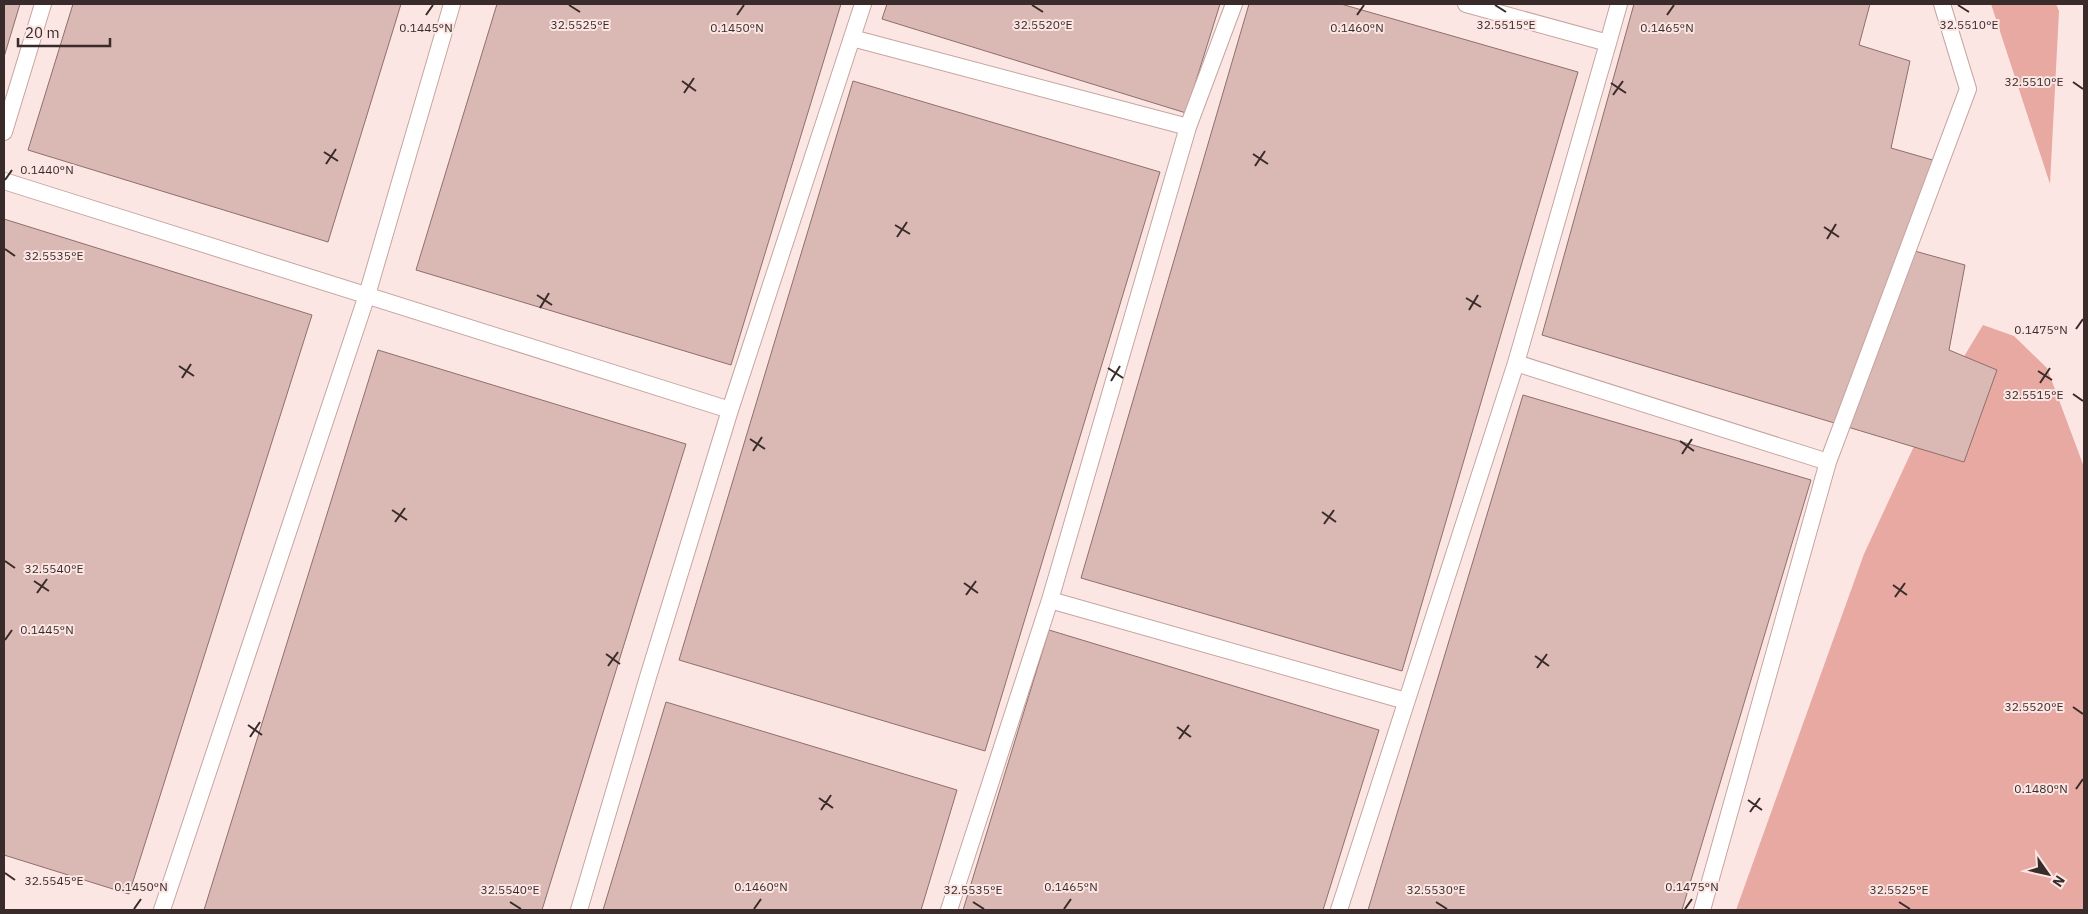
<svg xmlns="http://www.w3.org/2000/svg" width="2088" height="914" font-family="'IBM Plex Sans',sans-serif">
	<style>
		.green { fill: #e8a9a2 }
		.building { fill: #dab8b4; stroke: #8e6f6b }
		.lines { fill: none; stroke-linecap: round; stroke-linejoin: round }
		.service-casing { stroke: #c6a5a0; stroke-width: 18 }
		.service { stroke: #fff; stroke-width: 16 }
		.ticks { fill: none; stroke: #382b29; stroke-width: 2 }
		.ticks-label { font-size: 12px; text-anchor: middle; fill: #382b29; stroke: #fce6e4; stroke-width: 4; stroke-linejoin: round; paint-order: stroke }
	</style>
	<rect width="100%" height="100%" fill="#fce6e4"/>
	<path class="green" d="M1991 4H2056L2059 11 2050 184Z
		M1983 325 2014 336 2047 368 2084 467V910H1736L1864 554 1928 416Z"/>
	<path class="building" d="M4 4H20L4 57Z
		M73 4H401L328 242 28 150Z
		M497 4H841L731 365 416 270Z
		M887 4H1220L1186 113 882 19Z
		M1249 4H1341L1578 72 1402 671 1081 578Z
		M1634 4H1870L1859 45 1910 61 1891 148 1936 161 1911 250 1965 265 1949 350 1997 370 1964 462 1542 335Z
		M853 81 1160 172 985 751 679 660Z
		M4 219 312 315 129 894 4 855Z
		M378 350 686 444 542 910H204Z
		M1523 395 1811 480 1682 910H1368Z
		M1049 630 1379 730 1323 910H963Z
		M666 702 957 790 921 910H603Z"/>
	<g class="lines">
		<defs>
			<path id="service" d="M852 38 1188 127
				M1608 43 1619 4
				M4 132 43 4
				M4 181 730 410
				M1516 363 1828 462 1702 910
				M1828 462 1968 89 1942 4
				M1050 600 1406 701
				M162 910 367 295 452 4
				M579 910 648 677 730 410 863 4
				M949 910 1050 600 1188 127 1234 4
				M1339 910 1516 363 1608 43 1466 4"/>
		</defs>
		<use href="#service" class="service-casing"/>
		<use href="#service" class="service"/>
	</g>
	<path class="ticks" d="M569 5 580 12M1032 5 1043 12M1495 5 1506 12M1958 5 1969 12M426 15 433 5M737 15 744 5M1357 15 1364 5M1667 15 1674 5M682 81 696 91M2073 82 2083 89M1611 83 1626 93M684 93 694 78M1613 95 1623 81M324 152 338 161M1253 154 1268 164M326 164 336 149M1255 166 1265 151M5 180 12 170M895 225 910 234M1824 227 1839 237M897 237 907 222M1827 239 1836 224M5 249 15 256M537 295 552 305M1466 298 1481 307M540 308 549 293M1469 310 1478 295M2076 329 2083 319M179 366 194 376M1108 368 1123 378M2038 371 2052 380M182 378 191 364M1111 381 1120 366M2040 383 2050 368M2073 394 2083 401M750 439 765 449M1680 441 1694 451M753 451 762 437M1682 454 1692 439M392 510 407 520M1322 512 1336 522M395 522 405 508M1324 524 1334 510M5 561 15 568M34 581 49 591M964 583 978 593M1893 585 1907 595M37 593 47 579M966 595 976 581M1895 597 1905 583M5 640 12 630M606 654 620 664M1535 656 1549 666M608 666 618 652M1537 668 1547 654M2073 707 2083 714M248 725 262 735M1177 727 1191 737M250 737 260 722M1179 739 1189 725M2076 789 2083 779M819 798 833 808M1748 800 1762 810M821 810 831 795M1750 812 1760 798M5 873 15 880M510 902 521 909M973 902 984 909M1436 902 1447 909M1899 902 1910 909M134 909 141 899M754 909 761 899M1064 909 1071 899M1685 909 1692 899"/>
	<g class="ticks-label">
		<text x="1969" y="29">32.5510°E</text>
		<text x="580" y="29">32.5525°E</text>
		<text x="1043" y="29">32.5520°E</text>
		<text x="1506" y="29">32.5515°E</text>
		<text x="426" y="32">0.1445°N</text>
		<text x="737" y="32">0.1450°N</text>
		<text x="1357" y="32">0.1460°N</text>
		<text x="1667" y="32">0.1465°N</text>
		<text x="2034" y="86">32.5510°E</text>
		<text x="47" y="174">0.1440°N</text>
		<text x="54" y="260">32.5535°E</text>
		<text x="2041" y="334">0.1475°N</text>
		<text x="2034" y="399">32.5515°E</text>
		<text x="54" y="573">32.5540°E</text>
		<text x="47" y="634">0.1445°N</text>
		<text x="2034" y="711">32.5520°E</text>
		<text x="2041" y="793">0.1480°N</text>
		<text x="54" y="885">32.5545°E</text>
		<text x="141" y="891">0.1450°N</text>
		<text x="761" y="891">0.1460°N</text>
		<text x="1071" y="891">0.1465°N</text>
		<text x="1692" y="891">0.1475°N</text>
		<text x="510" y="894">32.5540°E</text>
		<text x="973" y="894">32.5535°E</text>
		<text x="1436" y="894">32.5530°E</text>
		<text x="1899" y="894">32.5525°E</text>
	</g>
	<rect width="2088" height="914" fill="none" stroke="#382b29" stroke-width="10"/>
	<g transform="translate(2048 874) rotate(124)" stroke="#fce6e4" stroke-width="4" paint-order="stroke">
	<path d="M0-4L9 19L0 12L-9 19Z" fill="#382b29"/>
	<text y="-8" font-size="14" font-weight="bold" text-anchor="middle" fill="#382b29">N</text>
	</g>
	<path d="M18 38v8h92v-8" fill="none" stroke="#382b29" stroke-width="2.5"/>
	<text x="25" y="38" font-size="15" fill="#382b29" stroke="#fce6e4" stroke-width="4" paint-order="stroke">20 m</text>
</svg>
